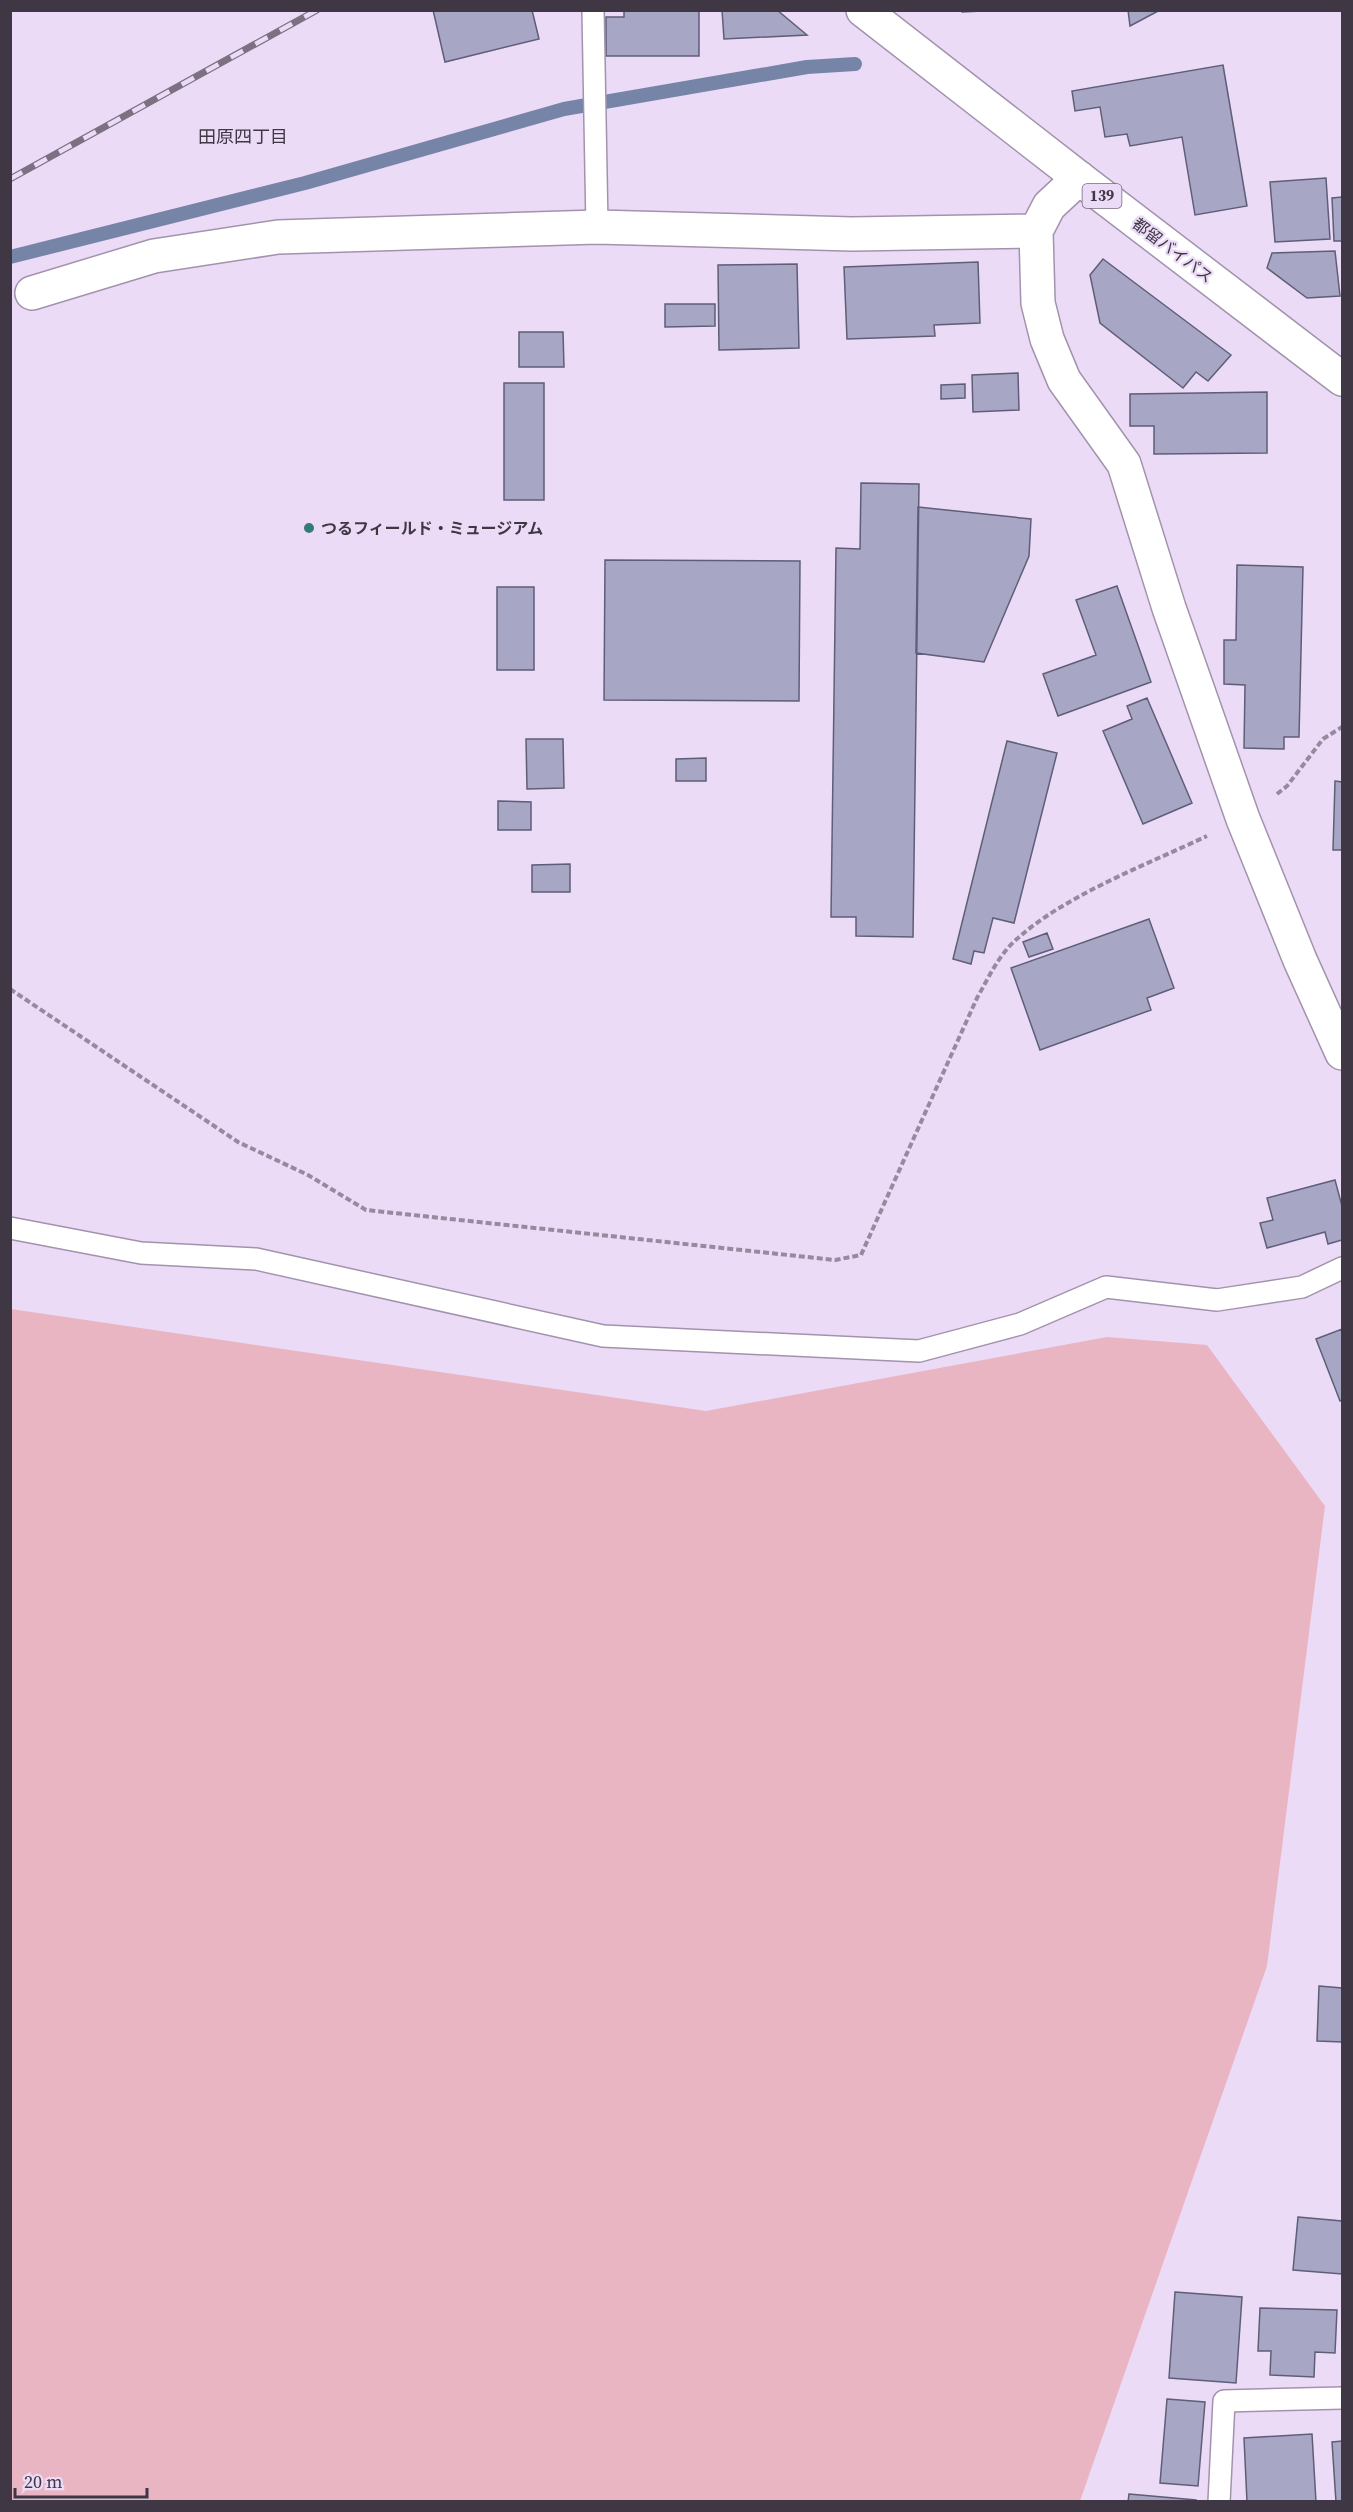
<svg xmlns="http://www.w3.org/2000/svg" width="1353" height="2512" font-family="'Source Serif 4','Noto Sans JP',serif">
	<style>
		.green { fill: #e9b5c3 }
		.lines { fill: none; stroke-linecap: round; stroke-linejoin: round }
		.stream { stroke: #7685a7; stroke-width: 14 }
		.building { fill: #a7a6c4; stroke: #5f5e78; stroke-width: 1.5 }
		.lane-casing { stroke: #a293ad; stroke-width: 24 }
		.street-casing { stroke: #a293ad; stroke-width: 36 }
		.highway-casing { stroke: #a293ad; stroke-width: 36 }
		.path { stroke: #968a9e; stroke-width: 4; stroke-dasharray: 6 3; stroke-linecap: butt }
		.lane { stroke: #fff; stroke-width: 21 }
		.street { stroke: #fff; stroke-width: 33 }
		.highway { stroke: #fff; stroke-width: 33 }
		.rail-casing { stroke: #7c7183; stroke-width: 7 }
		.rail { stroke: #ecdbf7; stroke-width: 4.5; stroke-dasharray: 14; stroke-linecap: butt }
		.poi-dot { fill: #337b75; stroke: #ecdbf7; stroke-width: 2 }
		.labels { text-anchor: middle; stroke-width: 4.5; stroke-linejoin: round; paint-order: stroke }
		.shield { fill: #ecdbf7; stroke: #73697a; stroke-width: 1.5 }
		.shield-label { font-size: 15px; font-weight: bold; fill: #3f3844 }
		.street-label { font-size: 16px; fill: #3f3844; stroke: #ecdbf7 }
		.poi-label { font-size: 16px; font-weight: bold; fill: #3f3844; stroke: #ecdbf7; text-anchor: start }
		.neighbourhood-label { font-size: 18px; fill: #3f3844; stroke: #ecdbf7 }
	</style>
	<rect width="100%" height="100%" fill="#ecdbf7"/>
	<path class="green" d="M11 1309 706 1411 1107 1337 1207 1345 1325 1506 1267 1966 1080 2501H11Z"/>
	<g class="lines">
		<path class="stream" d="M10 257 305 183 564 109 807 67 855 64"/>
	</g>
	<path class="building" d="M433 10H532L539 39 445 62Z
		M624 10H699V56H606V17H624Z
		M722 10H777L807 35 724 39Z
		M961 10H1004L962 12Z
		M1128 10H1160L1130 26Z
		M1223 65 1247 206 1195 215 1182 137 1130 146 1127 134 1105 137 1100 107 1075 111 1072 91Z
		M1326 178 1330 239 1275 242 1270 182Z
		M1342 197V241H1334L1332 198Z
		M1335 251 1340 296 1307 298 1267 268 1272 253Z
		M1103 259 1231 355 1208 381 1196 372 1183 388 1100 323 1090 275Z
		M978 262 980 323 934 325 935 336 847 339 844 267Z
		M797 264 799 348 719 350 718 265Z
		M665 304H715V326L665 327Z
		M519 332H563L564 367H519Z
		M1018 373 1019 410 973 412 972 375Z
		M504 383H544V500H504Z
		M965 384V398L941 399V385Z
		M1267 392V453L1154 454V426H1130V394Z
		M861 483 919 484 913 937 856 936V917H831L836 548 860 549Z
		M918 507 1031 519 1029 556 984 662 916 653Z
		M605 560 800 561 799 701 604 700Z
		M1237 565 1303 567 1299 737H1284V749L1244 748 1245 685 1224 684V640H1236Z
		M1117 586 1151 682 1058 716 1043 674 1096 655 1076 600Z
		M497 587H534V670H497Z
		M1147 698 1192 803 1143 824 1103 731 1132 719 1127 706Z
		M526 739H563L564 788 527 789Z
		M1007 741 1057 753 1014 923 993 918 984 953 974 951 971 964 953 959Z
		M706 758V781H676V759Z
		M1335 781 1342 782V850H1333Z
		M498 801 531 802V830H498Z
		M570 864V892H532V865Z
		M1149 919 1174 988 1147 998 1151 1010 1040 1050 1011 968Z
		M1047 933 1053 949 1029 957 1023 942Z
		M1335 1180 1342 1206V1240L1328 1244 1325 1232 1267 1248 1260 1223 1273 1220 1267 1198Z
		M1342 1329V1400L1340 1401 1316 1339Z
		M1319 1986 1342 1988V2042L1317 2041Z
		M1298 2217 1342 2221V2274L1293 2270Z
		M1175 2292 1242 2297 1236 2383 1169 2378Z
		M1260 2308 1337 2310 1335 2353 1315 2352 1314 2377 1270 2375 1271 2351H1258Z
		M1167 2399 1205 2402 1198 2486 1160 2483Z
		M1312 2434 1316 2502H1247L1244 2438Z
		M1342 2441V2501L1336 2502 1332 2442Z
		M1129 2494 1196 2500V2502H1128Z"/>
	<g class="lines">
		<defs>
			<path id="lane" d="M593 10 597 227
				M10 1228 141 1253 256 1259 603 1336 919 1351 1020 1324 1106 1287 1217 1300 1302 1287 1342 1268
				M1219 2502 1224 2401 1342 2398"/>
			<path id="street" d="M1079 178 1049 206 1036 231 1038 303 1047 339 1064 380 1124 464 1169 608 1243 819 1300 960 1342 1053
				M32 293 154 256 278 237 597 227 852 234 1036 231"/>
			<path id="highway" d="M863 10 1079 178 1342 379"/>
		</defs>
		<use href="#lane" class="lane-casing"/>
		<use href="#street" class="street-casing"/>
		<use href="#highway" class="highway-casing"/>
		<path class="path" d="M1277 794 1287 786 1323 739 1342 727
			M10 989 238 1142 308 1175 366 1210 835 1260 861 1255 977 998C989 977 999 954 1018 938 1066 895 1148 864 1207 836"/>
		<use href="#lane" class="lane"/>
		<use href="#street" class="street"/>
		<use href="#highway" class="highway"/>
		<defs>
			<path id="rail" d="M10 179 317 10"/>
		</defs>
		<use href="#rail" class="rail-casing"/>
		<use href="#rail" class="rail"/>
	</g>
	<circle class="poi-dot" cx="309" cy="528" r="6"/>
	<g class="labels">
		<rect class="shield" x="1082.5" y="184" width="39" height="24" rx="4.5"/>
		<g class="shield-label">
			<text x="1102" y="201">139</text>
		</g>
		<g class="street-label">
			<text transform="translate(1173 250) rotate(37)" y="6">都留バイパス</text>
		</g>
		<g class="poi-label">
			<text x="321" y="534">つるフィールド・ミュージアム</text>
		</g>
		<g class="neighbourhood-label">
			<text x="243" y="143">田原四丁目</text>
		</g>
	</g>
	<rect width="1353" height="2512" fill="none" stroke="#3f3844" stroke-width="24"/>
	<path d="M15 2488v9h132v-9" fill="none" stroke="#3f3844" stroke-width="3"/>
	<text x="24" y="2488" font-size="18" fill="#3f3844" stroke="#ecdbf7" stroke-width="4.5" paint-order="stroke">20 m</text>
</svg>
